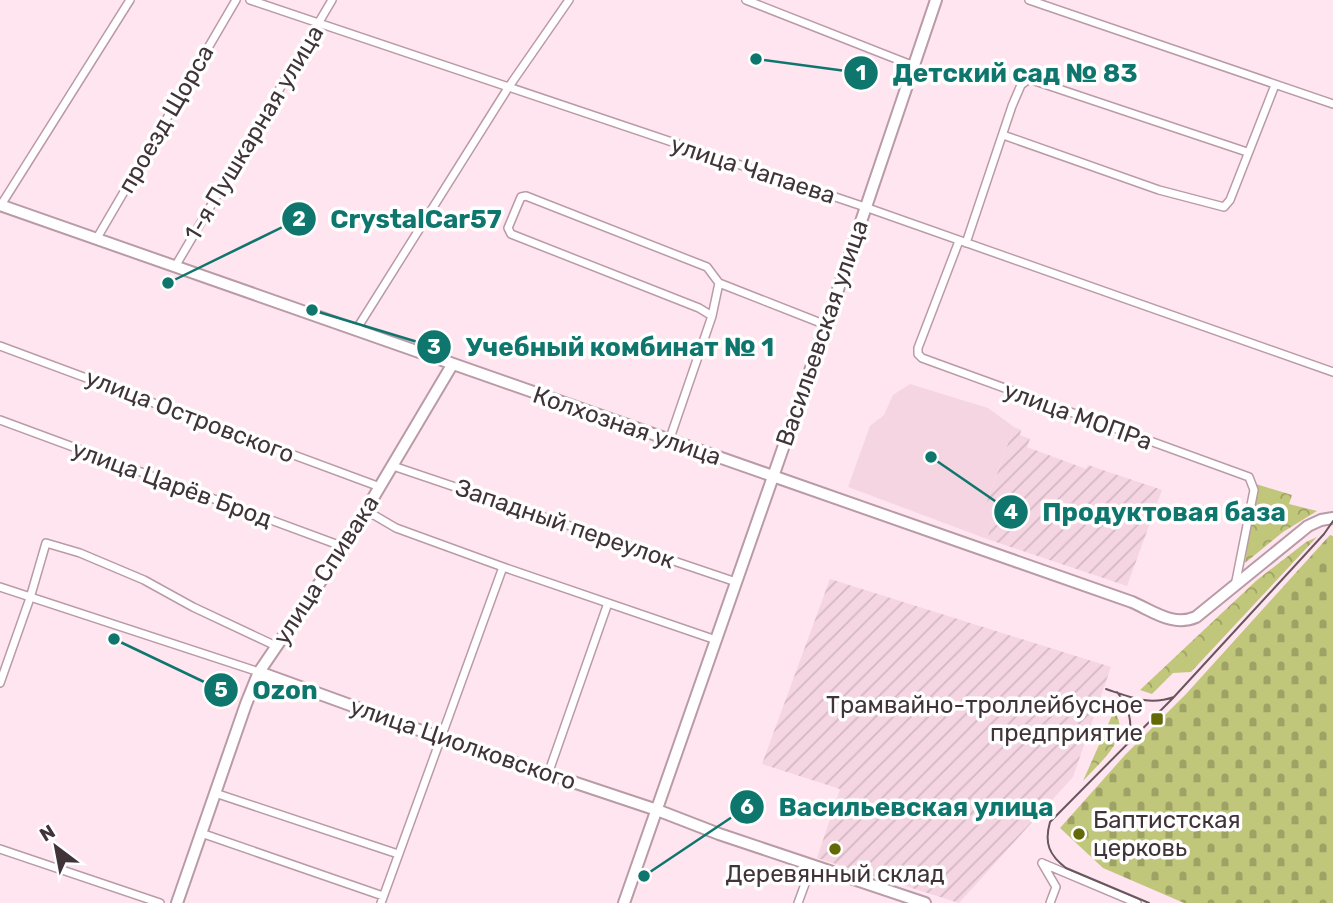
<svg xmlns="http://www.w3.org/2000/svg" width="1333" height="903" font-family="Rubik,sans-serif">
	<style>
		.built { fill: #f5d5e2 }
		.industrial { fill: url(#industrial-furrows) }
		.forest { fill: url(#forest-crowns) }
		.cemetery { fill: url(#cemetery-stones) }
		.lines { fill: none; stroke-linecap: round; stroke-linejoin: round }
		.street-casing { stroke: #b99ba7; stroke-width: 10 }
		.secondary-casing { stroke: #b99ba7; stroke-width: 14 }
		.street { stroke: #fff; stroke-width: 7 }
		.secondary { stroke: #fff; stroke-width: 10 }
		.tram { stroke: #67575d; stroke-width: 2 }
		.poi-dot { fill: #646908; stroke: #fff; stroke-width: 2.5 }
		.labels { text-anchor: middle; stroke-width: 7; stroke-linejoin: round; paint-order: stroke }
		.street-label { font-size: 24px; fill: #413439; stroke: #fff }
		.poi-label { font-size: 24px; fill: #413439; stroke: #fff; text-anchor: end }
		.leader { fill: none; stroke: #0f766e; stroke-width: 2.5 }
		.callout-dot { fill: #0f766e; stroke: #fff; stroke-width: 2.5 }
		.mark-label { font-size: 21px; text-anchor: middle; font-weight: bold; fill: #fff }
		.callout-label { font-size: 26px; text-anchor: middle; font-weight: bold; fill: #0f766e; stroke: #fff; stroke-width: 7; stroke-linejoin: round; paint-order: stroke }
	</style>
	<defs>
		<pattern id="industrial-furrows" width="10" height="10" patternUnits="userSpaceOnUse" patternTransform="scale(1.75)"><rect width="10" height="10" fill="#f5d5e2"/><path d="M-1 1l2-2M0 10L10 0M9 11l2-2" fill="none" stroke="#d3b7c3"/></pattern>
		<pattern id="forest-crowns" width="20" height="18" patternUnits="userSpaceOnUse" patternTransform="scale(1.75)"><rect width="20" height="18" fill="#c0c77a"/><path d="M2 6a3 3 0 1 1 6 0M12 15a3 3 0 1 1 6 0" fill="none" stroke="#9ea265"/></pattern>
		<pattern id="cemetery-stones" width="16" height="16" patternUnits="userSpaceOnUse" patternTransform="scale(1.75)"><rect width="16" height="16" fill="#c0c77a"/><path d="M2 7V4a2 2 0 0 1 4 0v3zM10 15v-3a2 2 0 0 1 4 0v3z" fill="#9ea265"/></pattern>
	</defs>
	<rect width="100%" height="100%" fill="#ffe5ef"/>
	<path class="built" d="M910 384 988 408 1014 427 986 503 997 508 987 539 848 487 870 426 884 415 893 395Z"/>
	<path class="industrial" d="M1014 427 1021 430 1020 435 1030 439 1027 447 1086 469 1088 465 1162 490 1127 586 987 539 997 508 986 504Z
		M830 579 1111 667 1073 777 959 903 817 858 840 789 762 764Z"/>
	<path class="forest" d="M1256 484 1292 495 1289 504 1317 511 1283 532 1245 563Z
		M1317 537 1191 672 1173 673 1152 694 1140 690 1257 580 1306 542Z
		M1114 711C1133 737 1099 763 1083 781Z"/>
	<path class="cemetery" d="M1330 535 1333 536V903H1184L1103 868 1060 828 1125 755 1186 694Z"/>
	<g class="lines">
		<defs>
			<path id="street" d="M250 0 865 207 1333 372
				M746 0 914 66
				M1029 0 1333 104
				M1003 135 1159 190 1224 207 1230 200 1275 85
				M1 205 130 0
				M97 238 236 0
				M959 241 918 348V354L922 358 1249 477 1254 490 1235 586
				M966 243 1012 106 1021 85 1029 79 1247 152
				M176 265 332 0
				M712 316 719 283
				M356 330 508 88 569 0
				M0 346 380 487
				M0 420 344 547
				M669 441 712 316 699 308 511 234 508 228 521 197 526 196 707 267 719 283 826 325
				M393 466 736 582
				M367 511 396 528 503 567 716 640
				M0 587 259 672
				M0 683 30 598 46 543 80 553 144 580 193 607 276 646
				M548 774 608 603
				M215 793 398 854
				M201 833 383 896
				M0 849 160 903
				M1042 863 1137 903
				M1042 863 1056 887 1050 903
				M381 903 503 567
				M798 903 812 865"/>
			<path id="secondary" d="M0 205 1132 602C1153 611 1173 627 1196 617L1308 526 1321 520 1333 518
				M259 672 441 738 657 810 719 834 925 903
				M177 903 246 704 259 672 344 547 452 365
				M624 903 826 325 936 0"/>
		</defs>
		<use href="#street" class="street-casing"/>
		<use href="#secondary" class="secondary-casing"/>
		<use href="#street" class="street"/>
		<use href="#secondary" class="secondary"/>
		<path class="tram" d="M1106 689C1130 697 1149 706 1174 697
			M1117 692C1129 707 1135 726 1126 744
			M1149 903 1066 868C1049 855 1044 843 1050 822L1173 698 1324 534 1333 521"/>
	</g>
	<g class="poi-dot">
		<rect x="1150" y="712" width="14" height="14" rx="3.5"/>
		<circle cx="1079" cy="834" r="7"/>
		<circle cx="835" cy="849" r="7"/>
	</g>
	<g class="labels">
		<g class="street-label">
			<text transform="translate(166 119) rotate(-60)" y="8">проезд Щорса</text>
			<text transform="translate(254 133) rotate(-59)" y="8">1-я Пушкарная улица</text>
			<text transform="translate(753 170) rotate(18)" y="8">улица Чапаева</text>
			<text transform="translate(822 333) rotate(-71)" y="8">Васильевская улица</text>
			<text transform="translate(190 416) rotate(21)" y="8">улица Островского</text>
			<text transform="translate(1078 416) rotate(20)" y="8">улица МОПРа</text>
			<text transform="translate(627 426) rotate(19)" y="8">Колхозная улица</text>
			<text transform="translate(172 484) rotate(20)" y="8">улица Царёв Брод</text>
			<text transform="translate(565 524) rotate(19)" y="8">Западный переулок</text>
			<text transform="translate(326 570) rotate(-57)" y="8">улица Спивака</text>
			<text transform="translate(463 744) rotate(19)" y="8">улица Циолковского</text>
		</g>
		<g class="poi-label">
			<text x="1143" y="713">Трамвайно-троллейбусное<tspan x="1143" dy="28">предприятие</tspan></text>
			<text x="1093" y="828" text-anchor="start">Баптистская<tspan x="1093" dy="28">церковь</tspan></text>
			<text x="835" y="882" text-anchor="middle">Деревянный склад</text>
		</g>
	</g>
	<path class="leader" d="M756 59L861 73M168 283L299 219M312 310L434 347M931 457L1011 512M114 639L221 690M644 876L747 807"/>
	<g class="callout-dot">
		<circle cx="756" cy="59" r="7"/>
		<circle cx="168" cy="283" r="7"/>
		<circle cx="312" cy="310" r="7"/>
		<circle cx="931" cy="457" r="7"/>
		<circle cx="114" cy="639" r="7"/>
		<circle cx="644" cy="876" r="7"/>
		<circle cx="861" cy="73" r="18"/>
		<circle cx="299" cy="219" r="18"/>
		<circle cx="434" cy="347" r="18"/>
		<circle cx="1011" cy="512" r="18"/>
		<circle cx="221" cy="690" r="18"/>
		<circle cx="747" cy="807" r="18"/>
	</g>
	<g class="mark-label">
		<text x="861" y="80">1</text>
		<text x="299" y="226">2</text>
		<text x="434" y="354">3</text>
		<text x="1011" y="519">4</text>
		<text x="221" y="697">5</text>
		<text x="747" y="814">6</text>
	</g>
	<g class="callout-label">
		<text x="1015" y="82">Детский сад № 83</text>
		<text x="416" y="228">CrystalCar57</text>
		<text x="620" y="356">Учебный комбинат № 1</text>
		<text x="1164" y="521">Продуктовая база</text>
		<text x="285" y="699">Ozon</text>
		<text x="916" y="816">Васильевская улица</text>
	</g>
	<g transform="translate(56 847) rotate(328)" stroke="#ffffff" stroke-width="5" paint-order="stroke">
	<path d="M0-5L12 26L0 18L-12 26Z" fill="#413439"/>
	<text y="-10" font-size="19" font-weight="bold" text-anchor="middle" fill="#413439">N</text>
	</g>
</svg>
